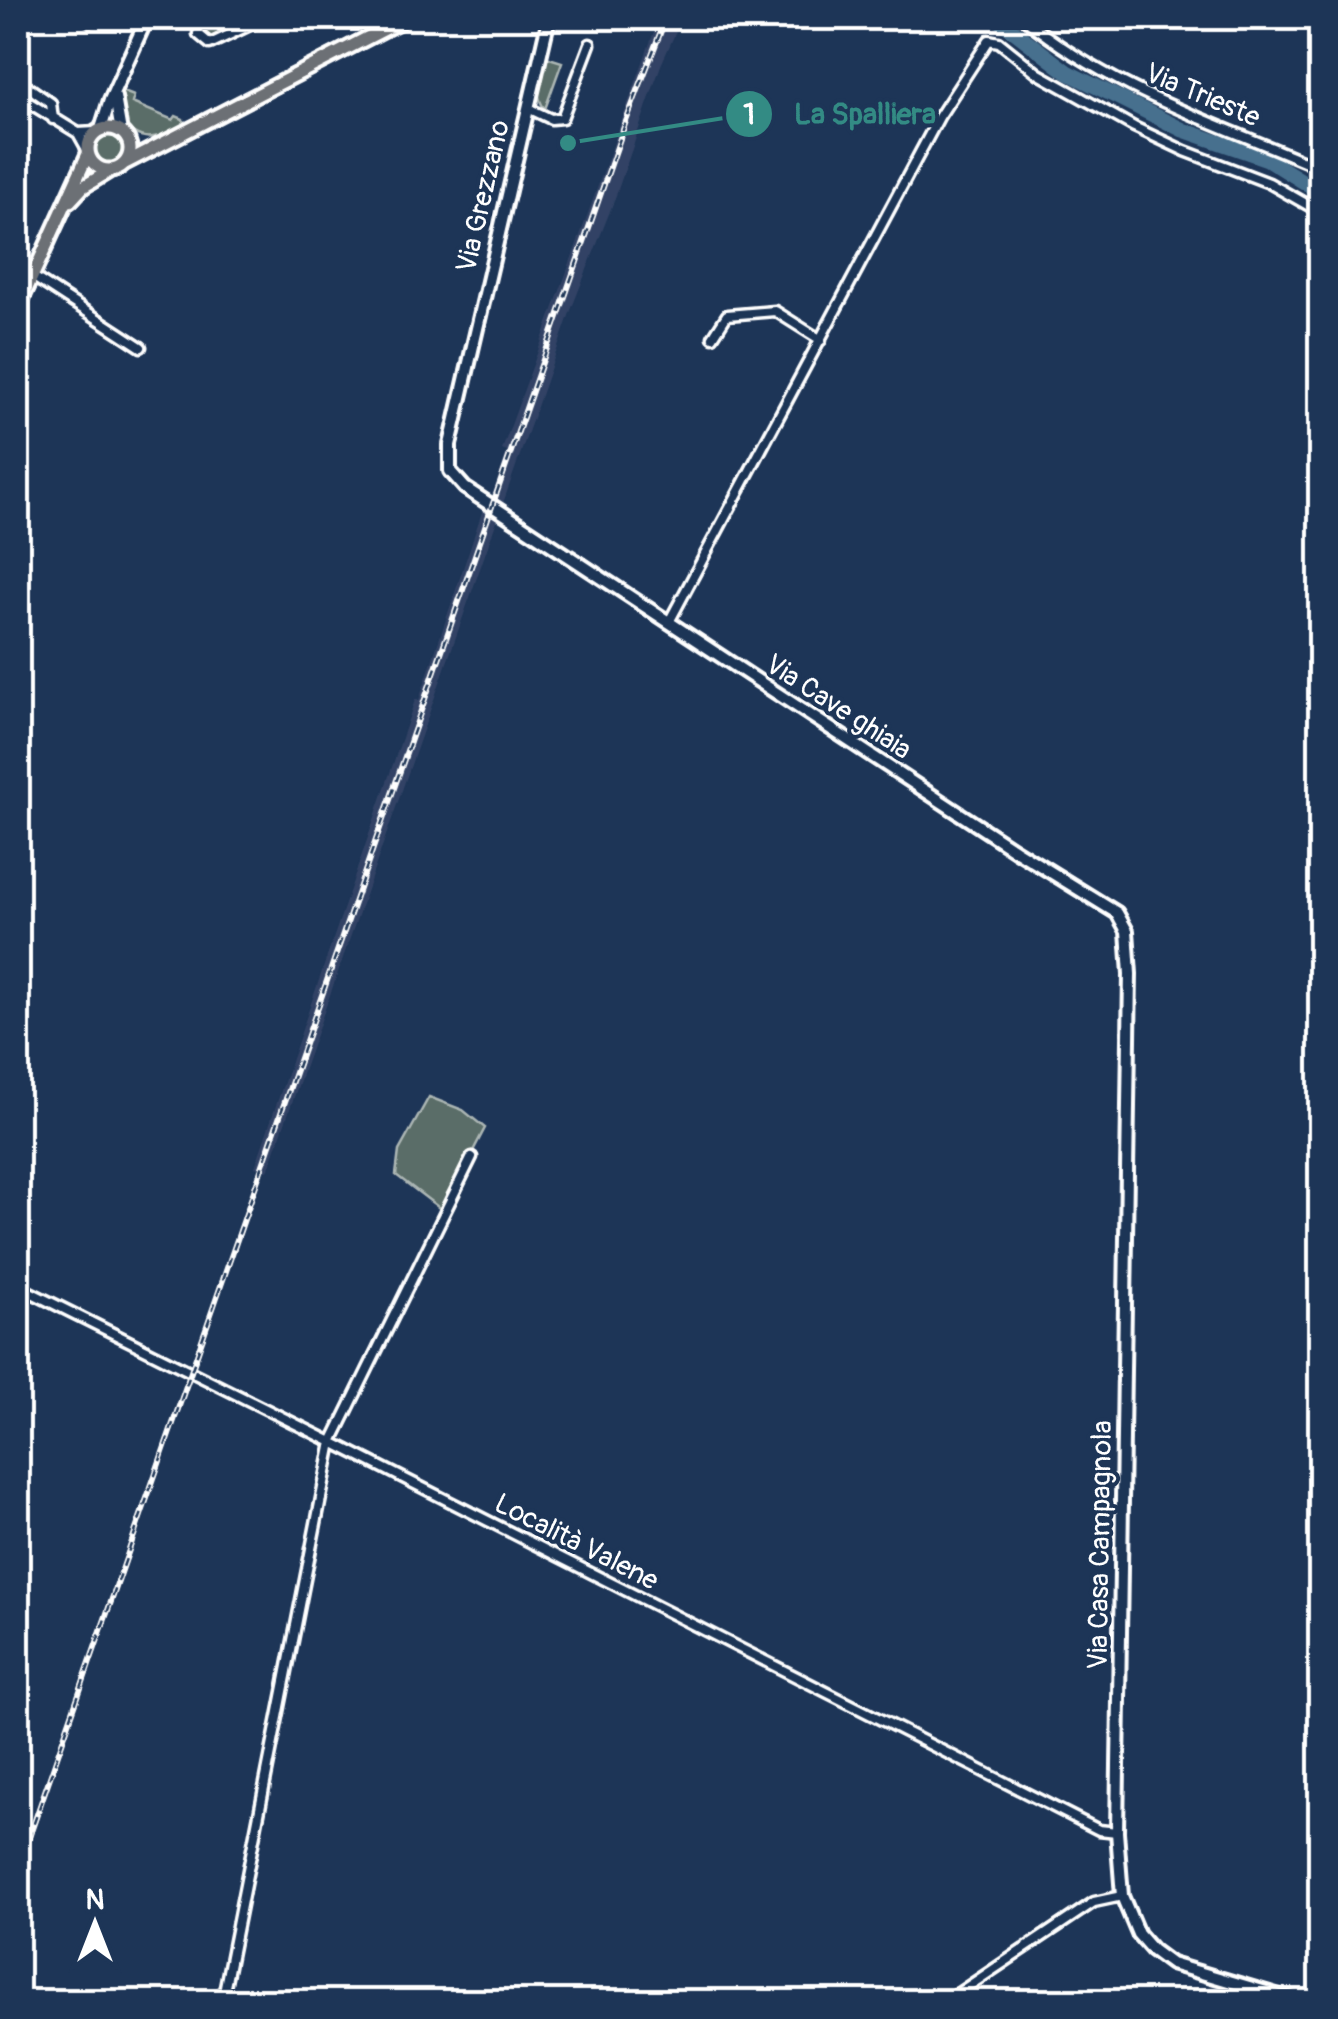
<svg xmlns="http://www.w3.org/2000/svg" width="1338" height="2019" font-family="Pangolin,sans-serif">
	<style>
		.built { fill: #324365 }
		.green { fill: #5a6d68; stroke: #acb6b4; stroke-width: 2.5 }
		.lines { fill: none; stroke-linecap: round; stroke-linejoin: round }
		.river { stroke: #466f8e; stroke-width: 15 }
		.street-casing { stroke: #fff; stroke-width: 15 }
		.secondary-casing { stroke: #fff; stroke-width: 18 }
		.primary-casing { stroke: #fff; stroke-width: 19 }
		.street { stroke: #1d3557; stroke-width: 8 }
		.secondary { stroke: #1d3557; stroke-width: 10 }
		.primary { stroke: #6c6f75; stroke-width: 11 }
		.rail-casing { stroke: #fff; stroke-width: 6 }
		.rail { stroke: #1d3557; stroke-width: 2.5; stroke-dasharray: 8; stroke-linecap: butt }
		.labels { text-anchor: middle; stroke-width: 8; stroke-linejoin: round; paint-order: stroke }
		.street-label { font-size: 28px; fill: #fff; stroke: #1d3557 }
		.leader { fill: none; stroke: #338b84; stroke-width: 4 }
		.callout-dot { fill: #338b84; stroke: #1d3557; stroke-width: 4 }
		.mark-label { font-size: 30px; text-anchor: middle; font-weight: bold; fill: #fff }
		.callout-label { font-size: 30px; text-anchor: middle; font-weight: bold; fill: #338b84; stroke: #1d3557; stroke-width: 8; stroke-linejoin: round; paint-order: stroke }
	</style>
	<rect width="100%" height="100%" fill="#1d3557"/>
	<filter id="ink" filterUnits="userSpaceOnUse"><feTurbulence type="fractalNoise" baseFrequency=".01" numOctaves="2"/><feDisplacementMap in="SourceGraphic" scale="20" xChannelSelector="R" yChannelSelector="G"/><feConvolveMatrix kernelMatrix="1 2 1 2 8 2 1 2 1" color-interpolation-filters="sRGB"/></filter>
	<g filter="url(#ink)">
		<path class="built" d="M659 18H682L661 65 614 201 571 310 268 1171 255 1167 415 700H419L484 506 488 507 507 452 502 450Z"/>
		<path class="green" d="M208 18H255L211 38 205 36Z
			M546 57 562 62 545 109C532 94 542 74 546 57Z
			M121 91 134 96 132 103 173 120 176 116 183 119 184 124C160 137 142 147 122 122Z
			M94 149a15 15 0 1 1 30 0a15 15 0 1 1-30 0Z
			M429 1097 463 1110 485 1128 442 1210 396 1175 399 1151Z"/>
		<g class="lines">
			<path class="river" d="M997 18 1067 72 1183 130 1267 159 1320 192"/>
			<defs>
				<path id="street" d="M85 18 90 21
					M202 18 198 34 210 44 265 18
					M1023 18C1114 92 1215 122 1320 168
					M18 31 26 18
					M18 80 51 103 53 119
					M18 96 78 133 88 151
					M528 108 551 119 562 118 590 44
					M78 133 97 132
					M32 276 141 347
					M713 337 727 315 775 311 821 340
					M669 622 939 117 989 40 999 42 1039 74 1134 127 1185 151 1269 183 1320 212
					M18 1286 332 1442 1099 1830 1117 1832
					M222 2002 332 1442 472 1157
					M945 2002 1094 1902 1122 1896"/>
				<path id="secondary" d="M549 18 450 445V471L465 488 1015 850 1117 913 1127 931 1130 974 1117 1832 1122 1896 1138 1934 1152 1950 1171 1964 1300 2002
					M115 97 121 132
					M101 129 110 100 147 18"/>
				<path id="primary" d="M88 149a21 21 0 1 1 42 0a21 21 0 1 1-42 0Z
					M125 163 406 18
					M70 201 83 187 111 170
					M18 308 88 154"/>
			</defs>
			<use href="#street" class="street-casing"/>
			<use href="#secondary" class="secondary-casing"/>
			<use href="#primary" class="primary-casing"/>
			<use href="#street" class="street"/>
			<use href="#secondary" class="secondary"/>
			<use href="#primary" class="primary"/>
			<defs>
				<path id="rail" d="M18 1869 625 124 666 18"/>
			</defs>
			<use href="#rail" class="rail-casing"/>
			<use href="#rail" class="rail"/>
		</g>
	</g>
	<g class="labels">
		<g class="street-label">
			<text transform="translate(1203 94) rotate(23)" y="10">Via Trieste</text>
			<text transform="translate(482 196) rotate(-77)" y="10">Via Grezzano</text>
			<text transform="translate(839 706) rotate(33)" y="10">Via Cave ghiaia</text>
			<text transform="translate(577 1541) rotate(27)" y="10">Località Valene</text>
			<text transform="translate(1099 1545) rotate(-89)" y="10">Via Casa Campagnola</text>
		</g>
	</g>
	<path class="leader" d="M568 143L749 114"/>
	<g class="callout-dot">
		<circle cx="568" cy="143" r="10"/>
		<circle cx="749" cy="114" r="25"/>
	</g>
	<g class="mark-label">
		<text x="749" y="124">1</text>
	</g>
	<g class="callout-label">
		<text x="865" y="124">La Spalliera</text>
	</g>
	<rect width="1338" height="2019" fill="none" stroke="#1d3557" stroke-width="60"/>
	<rect x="30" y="30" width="1278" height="1959" fill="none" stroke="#fff" stroke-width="4" filter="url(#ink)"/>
	<g transform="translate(95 1924)" stroke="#1d3557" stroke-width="8" paint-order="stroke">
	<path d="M0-8L18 38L0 25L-18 38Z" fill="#ffffff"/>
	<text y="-15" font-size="28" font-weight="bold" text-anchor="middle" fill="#ffffff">N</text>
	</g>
</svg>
